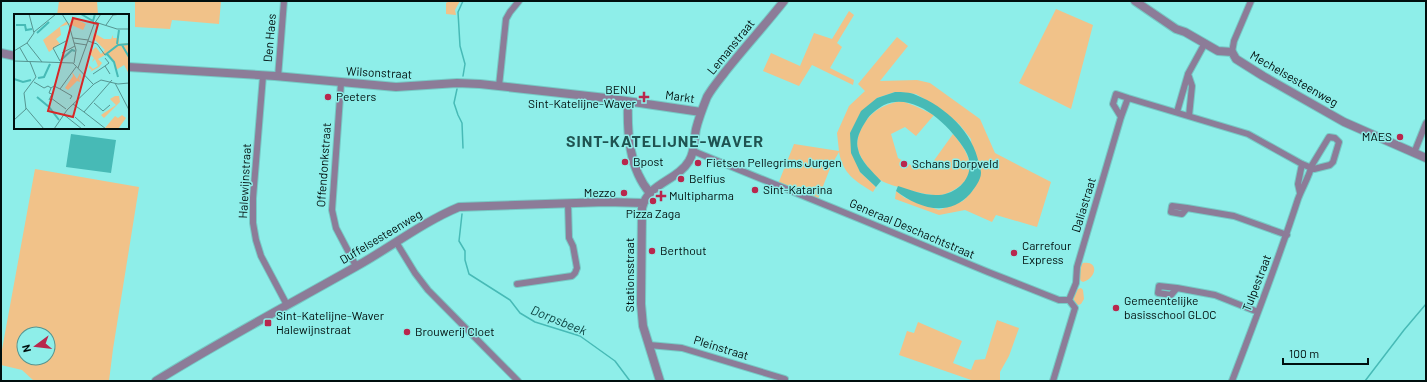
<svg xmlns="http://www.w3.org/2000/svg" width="1427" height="382" font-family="Barlow,sans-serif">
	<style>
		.green { fill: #f1c289; fill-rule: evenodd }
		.water { fill: #47bab6 }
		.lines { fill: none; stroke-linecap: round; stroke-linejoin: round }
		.stream { stroke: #47bab6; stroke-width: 1.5 }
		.minor-casing { stroke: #77cac6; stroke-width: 8 }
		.tertiary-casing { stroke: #77cac6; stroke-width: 10 }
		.minor { stroke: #8c7c98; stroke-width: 6 }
		.tertiary { stroke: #8c7c98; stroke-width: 8 }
		.poi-dot { fill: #b8274d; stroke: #8eeee9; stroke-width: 1.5 }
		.labels { text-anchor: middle; stroke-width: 3; stroke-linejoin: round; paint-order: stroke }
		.street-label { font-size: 12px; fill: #000f0e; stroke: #8eeee9 }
		.poi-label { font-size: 12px; fill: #000f0e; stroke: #8eeee9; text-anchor: start }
		.water-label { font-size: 13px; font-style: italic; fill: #093f3d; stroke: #8eeee9 }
		.district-label { font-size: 16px; font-weight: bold; letter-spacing: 1px; fill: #1f5351; stroke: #8eeee9 }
		.inset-river { fill: none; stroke: #47bab6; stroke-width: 2 }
		.inset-road { fill: none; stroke: #559591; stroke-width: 1 }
		.view { fill: #d62828; fill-opacity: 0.15; stroke: #d62828; stroke-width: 2 }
		.inset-edge { fill: none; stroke: #000f0e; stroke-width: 2 }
	</style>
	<rect width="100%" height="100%" fill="#8eeee9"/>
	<path class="green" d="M59 1H97L98 15H57Z
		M135 1H221L219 24 172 20 170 29 135 27Z
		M449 1H460L455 10 456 15 446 14V3Z
		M1056 9 1093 25 1071 109 1019 83Z
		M849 11 854 15 837 43 842 47 830 68 854 80 853 85 812 65 799 86 763 71 771 53 800 66 814 33 832 39Z
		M897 37 908 46 880 81 917 80 930 83 980 119 995 153 1051 182 1037 227 996 215 992 222 965 210 939 215 895 199 896 191 905 198 939 210 963 201 974 189 971 139 959 124 941 109 916 94 895 92 877 98 850 133 860 172 876 187 873 192C855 181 843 174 839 152L831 166 818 199 778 184 794 144 839 151 837 133 849 106 865 91 858 84Z
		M902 101 915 106 934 115 916 136 905 127 891 134 898 158 918 169 930 166 953 134C967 150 981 173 957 188 952 191 947 194 941 195 930 197 891 186 882 181 874 177 860 158 858 150 856 144 858 134 861 129 869 112 883 104 902 101Z
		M35 169 139 187 113 349 109 381H34L22 370 1 365V355ZM24 334H48V358H24Z
		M1083 263C1098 260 1098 277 1083 282L1081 281C1078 276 1078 268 1083 263Z
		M1081 288 1083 290 1084 299 1081 304 1078 305 1074 302 1073 297 1078 289Z
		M997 320 1019 328 1009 356 1000 372V381H974L899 355 907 331 914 333 918 322 962 341 953 363 971 370 975 360 985 359Z"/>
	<path class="water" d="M895 92C902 92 910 92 916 95 946 107 973 132 979 164 980 167 981 171 981 173 981 180 974 189 970 194 948 218 918 208 896 191L898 186C911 190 925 196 939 195 962 193 978 171 965 150 950 126 915 91 884 105 877 109 870 114 866 121 861 129 855 139 858 149 860 161 873 172 881 181L876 187 860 172 851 153 850 133 861 111 877 98Z
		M71 134 116 140 111 173 66 167Z"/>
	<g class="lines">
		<path class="stream" d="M463 76 465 64 460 46 458 12 463 1
			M457 89 454 103 458 115 462 123 463 148
			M462 214 459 241 465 251V260L469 274 510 300 520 313 535 322 580 336 615 361 630 381
			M1365 381 1404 330 1426 304"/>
		<defs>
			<path id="minor" d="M1232 52 1234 41 1251 1
				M1188 74 1192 86 1189 116
				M263 76 253 198V223L256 240 261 256 287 305
				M278 77 284 1
				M341 83 332 210 336 228 356 266
				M499 86 506 19 510 12 519 1
				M1177 112 1188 74 1205 43
				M1121 117 1113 104 1116 94 1128 98
				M693 151 860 219 988 272 1059 300H1069
				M1414 153 1426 123
				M1300 193 1298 184 1302 164
				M1187 208 1172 206 1171 212 1182 214 1187 208 1234 216 1287 235
				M396 242 415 273 428 290 518 381
				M517 284 572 276 575 273 577 268 573 246 569 238 568 203
				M1177 288 1159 286 1158 293 1171 295 1177 288 1215 295 1258 312
				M1069 300 1076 283 1077 267 1121 117 1128 98 1248 134 1302 164 1314 169 1330 165 1333 162 1339 142 1335 138 1329 137 1312 165C1309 177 1302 188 1298 199 1278 261 1255 321 1232 381
				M649 345 682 348 785 379
				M1053 381 1075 308 1069 300"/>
			<path id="tertiary" d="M1135 1 1176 29 1185 32 1218 51 1232 52 1236 59 1263 76 1344 122 1426 158
				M1 53 15 56
				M128 67 275 76 396 87 457 83 480 84 606 98 701 112
				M628 102C627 132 629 169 650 193
				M156 381C222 340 290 304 357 266 391 247 423 222 459 207L606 202 643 203
				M660 381 643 326 641 304 642 208C648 183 677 181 689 161 695 152 694 139 696 129 699 117 703 107 707 97 712 88 719 80 725 72 744 48 765 25 784 1"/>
		</defs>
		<use href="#minor" class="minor-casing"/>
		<use href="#tertiary" class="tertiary-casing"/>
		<use href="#minor" class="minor"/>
		<use href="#tertiary" class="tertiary"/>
	</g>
	<g class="poi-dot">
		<circle cx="328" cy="97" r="4"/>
		<path d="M642 91h4v4h4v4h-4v4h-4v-4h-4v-4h4z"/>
		<circle cx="1400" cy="137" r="4"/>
		<circle cx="625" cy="162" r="4"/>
		<circle cx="698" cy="163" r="4"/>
		<circle cx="904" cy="164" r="4"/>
		<circle cx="681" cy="179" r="4"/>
		<circle cx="755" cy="190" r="4"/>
		<circle cx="624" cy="193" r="4"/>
		<path d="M659 190h4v4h4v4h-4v4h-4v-4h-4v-4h4z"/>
		<circle cx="653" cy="201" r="4"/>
		<circle cx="652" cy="251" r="4"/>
		<circle cx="1014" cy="253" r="4"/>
		<circle cx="1116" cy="308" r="4"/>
		<rect x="264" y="319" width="8" height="8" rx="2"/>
		<circle cx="407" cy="332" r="4"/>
	</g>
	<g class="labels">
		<g class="street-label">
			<text transform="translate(270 38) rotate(-85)" y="4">Den Haes</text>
			<text transform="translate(731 47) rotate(-51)" y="4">Lemanstraat</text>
			<text transform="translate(379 73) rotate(3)" y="4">Wilsonstraat</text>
			<text transform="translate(1294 79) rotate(30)" y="4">Mechelsesteenweg</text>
			<text transform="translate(680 97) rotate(8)" y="4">Markt</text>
			<text transform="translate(324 165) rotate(-86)" y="4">Offendonkstraat</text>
			<text transform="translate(245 181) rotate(-87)" y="4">Halewijnstraat</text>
			<text transform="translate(1084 205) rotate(-73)" y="4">Daliastraat</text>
			<text transform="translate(912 229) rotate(23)" y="4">Generaal Deschachtstraat</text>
			<text transform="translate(381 237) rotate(-31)" y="4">Duffelsesteenweg</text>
			<text transform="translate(630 275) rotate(-90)" y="4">Stationsstraat</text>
			<text transform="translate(1257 283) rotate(-69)" y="4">Tulpestraat</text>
			<text transform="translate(721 348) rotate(17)" y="4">Pleinstraat</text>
		</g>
		<g class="poi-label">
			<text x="636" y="94" text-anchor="end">BENU<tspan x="636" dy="14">Sint-Katelijne-Waver</tspan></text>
			<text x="336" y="101">Peeters</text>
			<text x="1392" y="141" text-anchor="end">MAES</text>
			<text x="633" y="166">Bpost</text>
			<text x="706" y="167">Fietsen Pellegrims Jurgen</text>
			<text x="912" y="168">Schans Dorpveld</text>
			<text x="689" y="183">Belfius</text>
			<text x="763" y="194">Sint-Katarina</text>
			<text x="616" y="197" text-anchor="end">Mezzo</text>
			<text x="669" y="200">Multipharma</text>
			<text x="653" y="218" text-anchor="middle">Pizza Zaga</text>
			<text x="1022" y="250">Carrefour<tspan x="1022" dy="14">Express</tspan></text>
			<text x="660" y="255">Berthout</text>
			<text x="1124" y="305">Gemeentelijke<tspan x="1124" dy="14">basisschool GLOC</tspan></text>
			<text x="276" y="320">Sint-Katelijne-Waver<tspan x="276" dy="14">Halewijnstraat</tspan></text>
			<text x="415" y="336">Brouwerij Cloet</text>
		</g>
		<g class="water-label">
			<text transform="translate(559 320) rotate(22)" y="5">Dorpsbeek</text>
		</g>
		<g class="district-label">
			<text x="665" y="147">SINT-KATELIJNE-WAVER</text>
		</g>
	</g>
	<g transform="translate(14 14)">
		<rect width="115" height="115" fill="#8eeee9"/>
		<path d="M60 4 72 10 69 16 55 10ZM53 7 55 10 46 13 47 21 42 25 46 30 35 38 29 26ZM80 19 90 25H97L99 21V24H105V30L115 29V60L110 51 102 56 100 48 93 40 84 45 88 49 85 53 76 58 78 56 75 54V51L79 55 84 52 81 45 78 48 80 44 75 39 82 33 87 40 91 36 79 24ZM58 58 63 65 66 59 68 66 65 63 66 68 63 67 54 76 51 74 59 62ZM101 82H105L106 88 90 104 87 101 102 91 96 85ZM108 101 112 104 104 115 91 114 101 102 104 104Z" fill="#f1c289"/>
		<path class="inset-river" d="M67 0 79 7 81 0M2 11H11L12 16 18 15M23 19 35 8M103 30 105 16M108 31 115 43M93 40 100 48 104 63M91 41 104 31 115 30M47 46 58 36 61 37M24 64 30 63 36 50M0 65 9 68 17 66M23 83 35 93 45 106"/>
		<path class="inset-road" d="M48 0 55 11 62 36 60 49M81 8 103 15H115M92 11 99 1 108 0M20 18 42 0M59 24 74 26M74 27 83 30 91 41M13 29 28 48M60 29 73 31M6 34 14 48M0 37 13 29 20 19 15 0M48 39 61 32M91 44 95 49 91 52 96 60M0 47 59 49 79 70M46 47 39 34 52 27M64 54 80 10 87 0M79 60 91 52M20 68 30 74 34 72 37 74M101 69 115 96M37 74 40 72 46 75 62 53M46 75 58 82 56 85M37 84 52 95M35 86 38 80 35 79 37 74M80 89 89 97 96 91M59 90 70 98 98 66M12 94 30 115M12 95 10 79 22 63 16 48M70 98 92 115M49 100 68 115M61 103 71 112M0 106 12 95M40 115 53 96 80 70 87 66 104 70 115 69"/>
		<path class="view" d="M59 4 84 10 59 103 34 97Z"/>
		<rect width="115" height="115" class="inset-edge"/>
	</g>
	<rect width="1427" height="382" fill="none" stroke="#000f0e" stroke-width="4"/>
	<g transform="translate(36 346) rotate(255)"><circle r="19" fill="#8eeee9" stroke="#559591"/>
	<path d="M0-3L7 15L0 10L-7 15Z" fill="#b8274d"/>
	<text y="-6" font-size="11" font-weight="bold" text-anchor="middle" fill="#000f0e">N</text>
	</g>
	<path d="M1283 358v6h85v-6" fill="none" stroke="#000f0e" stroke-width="2"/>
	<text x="1289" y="358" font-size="12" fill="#000f0e" stroke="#8eeee9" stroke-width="3" paint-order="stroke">100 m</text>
</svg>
